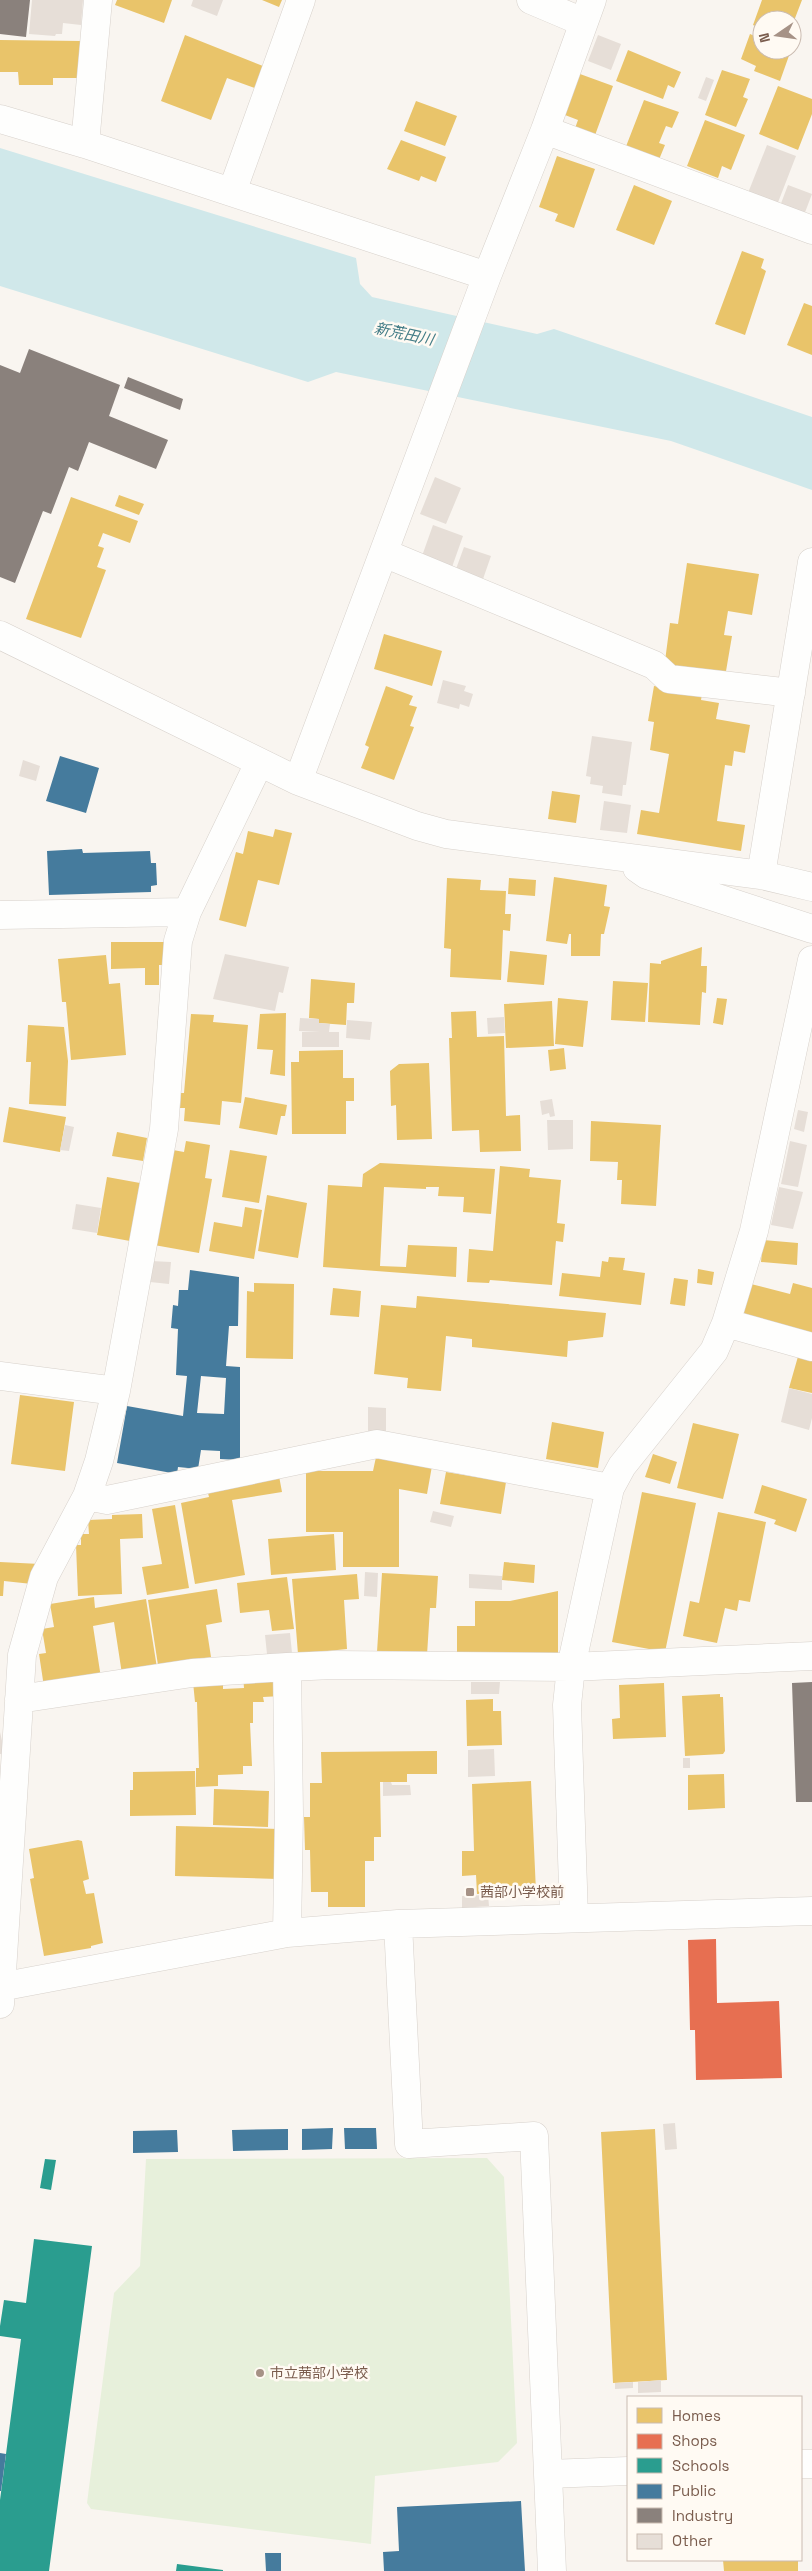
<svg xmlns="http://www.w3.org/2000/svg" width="812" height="2571" font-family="'Space Grotesk','Noto Sans JP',sans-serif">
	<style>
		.green { fill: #e7f0db }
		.water { fill: #d0e8ea }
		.homes { fill: #e9c46a }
		.shops { fill: #e76f51 }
		.schools { fill: #2a9d8f }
		.public { fill: #457b9d; fill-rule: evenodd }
		.industry { fill: #8a817c }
		.building { fill: #e6ded7 }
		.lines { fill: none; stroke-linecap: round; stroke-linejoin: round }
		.minor-casing { stroke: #d7d1cb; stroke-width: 29 }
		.minor { stroke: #fefefd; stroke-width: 28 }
		.poi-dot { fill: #a69286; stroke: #fffaf3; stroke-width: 2 }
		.labels { text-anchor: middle; stroke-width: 5; stroke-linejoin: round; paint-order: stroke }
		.poi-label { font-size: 14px; fill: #7a5c4d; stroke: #fffaf3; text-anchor: start }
		.water-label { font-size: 15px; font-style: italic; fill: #437c86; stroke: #fffaf3 }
	</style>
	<rect width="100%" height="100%" fill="#f9f5f0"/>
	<path class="green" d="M487 2158 504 2177 517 2443 498 2462 375 2476 371 2544 91 2509 87 2503 114 2293 140 2266 146 2159Z"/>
	<path class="water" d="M0 148 356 258 360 284 372 297 537 334 554 329 812 417V490L671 441 336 372 308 382 0 286Z"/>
	<path class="homes" d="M117 0H172L164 23 115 5Z
		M262 0H282L279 7Z
		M762 0H802L792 26V20H762V29L753 25Z
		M762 29V50H791L780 81 754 71 756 66 741 59 750 34 759 38Z
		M185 35 268 68 260 90 227 78 211 120 161 101Z
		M0 40 81 41V78H53V85H19L18 72H0Z
		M628 50 681 72 674 88 668 85 663 99 616 81Z
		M722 70 750 79 743 97 748 99 736 127 705 115Z
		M580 74 613 86 594 138 574 131 578 120 565 115Z
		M778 86 812 99V114L798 150 759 134Z
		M644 100 679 112 672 128 666 126 659 143 665 145 658 162 625 149Z
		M416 101 457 116 445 146 404 131Z
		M705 120 745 135 731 170 722 166 718 178 687 166Z
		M401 140 446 157 436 182 421 176 419 181 387 169Z
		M557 156 595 169 574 228 555 221 558 214 539 207Z
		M634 185 672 201 654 245 616 230Z
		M742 251 764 259 761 268 766 271 745 335 715 324Z
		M804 303 812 306V355L787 345Z
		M119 495 144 504 139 515 115 506Z
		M71 497 138 521 130 543 103 533 98 546 104 548 97 567 106 570 81 638 26 619Z
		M687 563 759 574 752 615 728 611 724 635 732 636 725 677 674 669 665 661 670 623 678 624Z
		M384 634 442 651 432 686 374 669Z
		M386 686 413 696 409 705 417 707 410 726 414 727 394 780 361 768 369 747 365 745Z
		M654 686 702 694 701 700 719 703 716 719 750 725 745 753 734 751 732 766 725 765 717 821 745 825 741 851 637 834 641 810 659 813 669 754 650 750 654 722 648 721Z
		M552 791 580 795 576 823 548 819Z
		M275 829 292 833 279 885 258 880 246 927 219 920 236 852 243 854 248 831 273 837Z
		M554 877 607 885 604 906 610 907 604 934H601L600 956H571V934H569L567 944 546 941Z
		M447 878 481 880 480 890 506 891 505 914H511L510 931 503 930 501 980 450 977 451 949 444 948Z
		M509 878 536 880 535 896 508 894Z
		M111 942H165V965H159V985H145V968L111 969Z
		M702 947 701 966H707L706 993 702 992 700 1025 648 1022 650 963 661 964V961Z
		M510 951 547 955 544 985 507 982Z
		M106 955 109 984 120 983 126 1055 71 1060 66 1002H62L58 959Z
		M311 979 355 983 354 1003H347L346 1025 319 1023V1019L309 1018Z
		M613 981 648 983 645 1022 611 1020Z
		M558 998 588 1001 583 1047 555 1044Z
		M717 998 727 999 723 1025 713 1023Z
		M552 1001 554 1046 506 1048 504 1004Z
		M476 1011 477 1037 504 1036 506 1116 520 1115 521 1151 480 1152 479 1130 452 1131 449 1038H452L451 1012Z
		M286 1013 285 1076 270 1074 273 1050 257 1049 260 1014Z
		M191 1014 214 1015 213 1022 248 1025 241 1103 222 1101 220 1125 184 1121 185 1108H180L181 1093H184Z
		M28 1025 64 1027 68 1061 66 1106 29 1104 31 1062H26Z
		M564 1048 566 1069 550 1071 548 1050Z
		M343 1050V1078H354V1101H346V1134H292L291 1062H299V1051Z
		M429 1063 432 1139 397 1140 396 1105 391 1106 390 1071 399 1064Z
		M245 1097 287 1105 285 1116H281L277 1135 239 1128Z
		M9 1107 66 1117 60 1152 3 1142Z
		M591 1121 661 1125 656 1206 621 1204 622 1180H617L618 1162 590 1161Z
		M117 1132 147 1138 143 1161 112 1156Z
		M186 1141 210 1145 205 1178 212 1179 199 1253 154 1245 173 1150 184 1152Z
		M230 1150 267 1156 259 1203 222 1197Z
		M380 1163 495 1169 491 1214 463 1212 464 1197 438 1196 439 1187H426V1189L384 1187 380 1266 406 1267 408 1245 457 1247 456 1277 323 1267 328 1185 362 1187 363 1174Z
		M500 1166 530 1169 529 1177 561 1180 557 1223 565 1224 563 1242 556 1241 552 1285 490 1280 489 1283 467 1282 469 1249 493 1251Z
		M107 1177 140 1183 130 1241 97 1235Z
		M267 1195 307 1203 298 1258 258 1251Z
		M245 1207 262 1210 254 1259 209 1251 214 1222 242 1227Z
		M763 1240 798 1243 797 1265 761 1262Z
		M609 1257 625 1258 623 1270 645 1273 641 1305 559 1296 562 1273 600 1277 602 1261 608 1262Z
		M698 1269 714 1272 712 1285 697 1283Z
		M674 1278 688 1280 685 1306 670 1304Z
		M254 1283 294 1284 293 1359 246 1358 247 1291 254 1292Z
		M793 1283 812 1288V1338L741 1320 751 1284 790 1294Z
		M333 1288 361 1291 359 1317 330 1315Z
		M417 1296 606 1313 603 1337 568 1341 567 1357 472 1347V1339L446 1336 441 1391 407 1388 408 1378 374 1374 381 1305 416 1308Z
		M799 1353 812 1356V1393L789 1388Z
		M20 1395 74 1402 65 1471 11 1464Z
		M552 1422 604 1432 598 1468 546 1459Z
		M693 1423 739 1434 723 1499 677 1488Z
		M653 1454 677 1462 670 1484 645 1477Z
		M376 1457 432 1466 427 1494 399 1489V1567H343V1532H306V1471H373Z
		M446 1472 506 1482 501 1514 440 1504Z
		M279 1476 282 1492 232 1500 245 1575 195 1584 181 1503 209 1497 208 1493Z
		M762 1485 807 1499 796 1532 774 1524 776 1520 754 1513Z
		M642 1492 696 1503 665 1652 612 1642Z
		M175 1505 189 1588 147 1595 142 1567 162 1564 152 1509Z
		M718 1512 766 1522 750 1602 739 1600 737 1611 725 1608 717 1643 683 1636 690 1601 699 1603Z
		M142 1514 143 1538 120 1539 122 1594 78 1596 76 1545H81V1534H89L88 1520 112 1519V1515Z
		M334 1534 336 1570 271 1575 268 1539Z
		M0 1562 40 1564 32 1584 4 1581 3 1596H0Z
		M504 1562 535 1565 534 1583 502 1580Z
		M382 1573 438 1576 436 1608H430L427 1655 377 1652Z
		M357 1574 359 1599 344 1600 347 1649 298 1654 292 1579Z
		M287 1577 294 1629 272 1631 269 1610 240 1613 237 1583Z
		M217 1589 222 1622 206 1625 211 1657 158 1665 148 1600Z
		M558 1591V1656H457V1626H475V1601H510Z
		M94 1597 95 1608 146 1599 157 1668 122 1674 114 1622 93 1626 101 1678 44 1687 39 1654 46 1653 42 1629 54 1627 50 1604Z
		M281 1675 282 1696 263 1697 264 1702H253V1723H250L252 1766H243V1774L218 1775V1786L196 1787V1768H199L197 1702H195L193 1682 223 1681V1689L244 1688 243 1676Z
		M664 1683 666 1737 613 1739 612 1719 620 1718 619 1685Z
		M720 1694V1697H723L725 1751 723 1754 685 1756 682 1696Z
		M493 1699V1711H501L502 1745 467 1746 466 1700Z
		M437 1751V1774H407V1782H380L381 1837H374V1861H365V1907H328V1892H311L310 1850H305L304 1817H310V1783H322L321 1752Z
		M195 1771 196 1815 130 1816V1790H133V1772Z
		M724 1774 725 1808 688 1810V1775Z
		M531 1781 536 1892 477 1894 476 1875 462 1876V1851H474L472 1784Z
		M214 1789 269 1791 268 1827 213 1825Z
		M176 1826 279 1829 278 1879 175 1876Z
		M78 1840 82 1841 89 1879 83 1881 86 1894 94 1893 103 1943 91 1946V1948L44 1956 30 1879 34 1878 29 1849Z
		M655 2129 667 2380 613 2383 601 2132Z
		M723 2560H798V2571H724Z"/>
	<path class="shops" d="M716 1939 717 2003 779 2001 782 2078 696 2080 695 2030H690L688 1940Z"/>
	<path class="schools" d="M45 2159 56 2160 51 2190 40 2188Z
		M34 2239 92 2246 49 2571H0V2500L21 2339 0 2336V2326L4 2300 26 2303Z
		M177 2564 223 2570V2571H176Z"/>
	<path class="public" d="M60 756 99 768 86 813 46 801Z
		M82 849 83 853 150 851 151 863H156L157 885 151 886V892L49 895 47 851Z
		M190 1270 239 1277 238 1326H229L226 1366 240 1367V1460L220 1459V1451L201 1450 198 1469 178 1467 177 1474 117 1463 127 1406 183 1416 187 1376 176 1375 178 1329 171 1328 173 1305 178 1306 179 1290H188ZM201 1376 226 1378 224 1414 197 1413Z
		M333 2128 332 2149 302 2150V2129Z
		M344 2128H376L377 2149H345Z
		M288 2129V2150L233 2151 232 2130Z
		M177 2130 178 2152 133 2153V2131Z
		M0 2453 6 2454 1 2491H0Z
		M521 2501 525 2571H384L383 2552 399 2551 397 2507Z
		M265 2553H281V2571H266Z"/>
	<path class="industry" d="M0 0H30L26 37 0 34Z
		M29 349 120 385 109 416 168 440 156 469 89 442 78 471 69 467 51 514 43 511 15 583 0 577V365L20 373Z
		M128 377 183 399 180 410 124 388Z
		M812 1682V1802H796L792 1683Z"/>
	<path class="building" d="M32 0H83L81 25 63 23 62 34H56L55 36 29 34Z
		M193 0H223L217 16 191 6Z
		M598 35 621 44 611 70 588 61Z
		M706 77 714 80 706 101 698 98Z
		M767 145 796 156 777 205 748 193Z
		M788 185 812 194 804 215 780 206Z
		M435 477 461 488 446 524 420 514Z
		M433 525 463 536 452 567 422 556Z
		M464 547 491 556 483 579 456 569Z
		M443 680 466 686 464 691 473 694 469 707 460 704 459 709 437 703Z
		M592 736 632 742 626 785H623L622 796 602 793 603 786 590 784 591 777 586 776Z
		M23 760 40 766 36 781 19 776Z
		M604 801 631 805 627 833 600 830Z
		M225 954 289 967 283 993 279 992 275 1011 213 999Z
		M504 1017 505 1033 488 1034 487 1018Z
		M300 1018 319 1019V1023L330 1024 329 1032H339V1047H302V1032H320L299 1031Z
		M347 1020 372 1022 370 1040 346 1038Z
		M552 1099 555 1116 550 1117 549 1113 542 1115 540 1101Z
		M798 1110 808 1112 804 1132 794 1129Z
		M547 1120H573V1149L548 1150Z
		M65 1125 74 1127 69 1151 60 1150Z
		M790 1141 807 1145 798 1187 781 1184Z
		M779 1187 803 1192 793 1229 771 1225Z
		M76 1204 101 1208 97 1233 72 1229Z
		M151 1261 171 1262 169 1284 150 1282Z
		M789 1388 812 1394V1418L809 1430 781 1422Z
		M368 1407 386 1408V1436H368Z
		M433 1511 454 1516 451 1527 430 1522Z
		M365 1572 378 1573 377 1597 364 1596Z
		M469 1574 502 1576V1590L469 1588Z
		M290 1633 292 1653 267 1654 265 1635Z
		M471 1682H500L499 1694H471Z
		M0 1732 5 1754H0Z
		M494 1749 495 1776 468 1777V1750Z
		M683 1758H690V1768H683Z
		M383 1782H391L392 1785H410L411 1795 383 1796Z
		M488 1895 489 1906 462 1908V1896Z
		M675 2123 677 2149 665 2150 663 2124Z
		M661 2380V2392L638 2393V2382Z
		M633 2382V2388L615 2389V2383Z"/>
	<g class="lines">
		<defs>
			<path id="minor" d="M531 0 583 22
				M0 119 85 144 487 276
				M545 130 812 230
				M85 144 98 0
				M232 192 301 0
				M384 553 654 665 669 679 791 693
				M0 635 298 781 417 826 446 834 761 875 812 887
				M298 781 487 276 545 130 592 0
				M637 868 647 875 812 929
				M761 875 812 562
				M0 915 187 912
				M726 1323 812 1347
				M0 1376 116 1391
				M87 1496 107 1500 377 1444 610 1488
				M19 1699 192 1673 287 1667 333 1665 571 1667 812 1656
				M574 1917 567 1705 571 1667 610 1488 622 1466 714 1351 726 1323 754 1231 812 960
				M398 1924 409 2144 534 2136 552 2571
				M287 1933 289 1814 287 1667
				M0 1987 287 1933 398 1924 812 1911
				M0 2004 22 1655 44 1577 87 1496 99 1461 116 1391 164 1129 178 941 187 912 259 763
				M801 2464H812
				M548 2474 628 2471"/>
		</defs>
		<use href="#minor" class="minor-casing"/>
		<use href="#minor" class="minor"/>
	</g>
	<g class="poi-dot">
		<rect x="465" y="1887" width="10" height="10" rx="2.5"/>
		<circle cx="260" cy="2373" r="5"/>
	</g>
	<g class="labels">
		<g class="poi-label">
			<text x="480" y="1897">茜部小学校前</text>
			<text x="270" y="2378">市立茜部小学校</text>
		</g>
		<g class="water-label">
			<text transform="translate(404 334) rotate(12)" y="5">新荒田川</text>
		</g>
	</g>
	<rect x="627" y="2396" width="175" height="165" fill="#fffaf3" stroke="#cabbb1"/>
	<rect x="637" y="2408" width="25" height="15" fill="#e9c46a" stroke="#cabbb1"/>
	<text x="672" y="2421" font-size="15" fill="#7a5c4d">Homes</text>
	<rect x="637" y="2434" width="25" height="15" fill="#e76f51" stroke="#cabbb1"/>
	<text x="672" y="2446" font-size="15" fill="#7a5c4d">Shops</text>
	<rect x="637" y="2458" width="25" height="15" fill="#2a9d8f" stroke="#cabbb1"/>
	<text x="672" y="2471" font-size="15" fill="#7a5c4d">Schools</text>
	<rect x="637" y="2484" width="25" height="15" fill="#457b9d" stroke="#cabbb1"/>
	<text x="672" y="2496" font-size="15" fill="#7a5c4d">Public</text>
	<rect x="637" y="2508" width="25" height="15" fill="#8a817c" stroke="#cabbb1"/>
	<text x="672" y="2521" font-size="15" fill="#7a5c4d">Industry</text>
	<rect x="637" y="2534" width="25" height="15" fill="#e6ded7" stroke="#cabbb1"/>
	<text x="672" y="2546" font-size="15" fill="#7a5c4d">Other</text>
	<g transform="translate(777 35) rotate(257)"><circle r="24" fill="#fffaf3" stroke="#cabbb1"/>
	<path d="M0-4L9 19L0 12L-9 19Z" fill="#a69286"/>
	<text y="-8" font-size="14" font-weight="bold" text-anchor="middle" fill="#7a5c4d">N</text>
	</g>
</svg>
